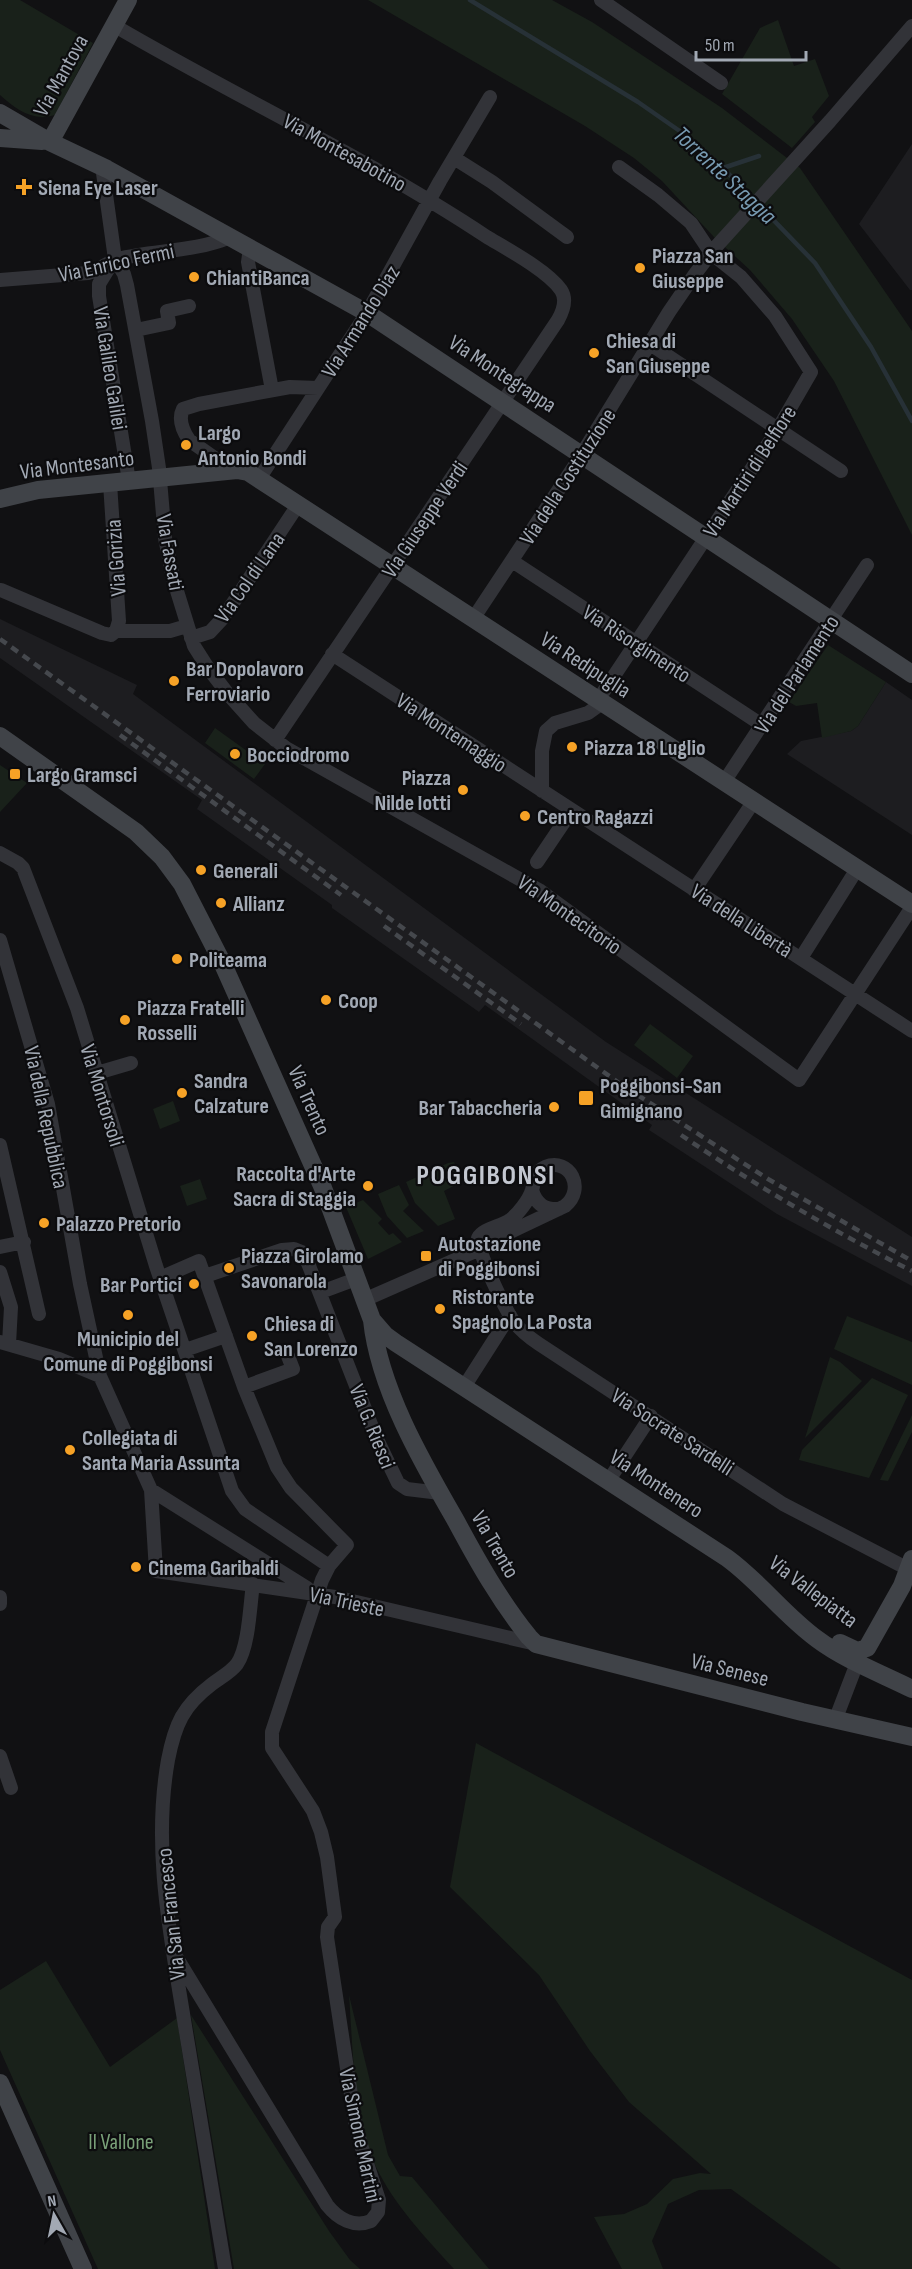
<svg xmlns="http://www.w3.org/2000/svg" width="912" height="2269" font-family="'Sofia Sans Condensed',sans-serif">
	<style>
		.built { fill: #1d1d20 }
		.green { fill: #19211a }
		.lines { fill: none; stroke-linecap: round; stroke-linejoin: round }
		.stream { stroke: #273137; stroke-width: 4.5 }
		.street { stroke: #323338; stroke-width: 14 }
		.secondary { stroke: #404348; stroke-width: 18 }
		.rail { stroke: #45484d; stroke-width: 4.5; stroke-dasharray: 8 6; stroke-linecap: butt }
		.poi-dot { fill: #f6a226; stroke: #0c0c0e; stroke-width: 2 }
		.labels { text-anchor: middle; stroke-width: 4.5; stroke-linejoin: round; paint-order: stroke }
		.street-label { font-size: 22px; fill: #a2a9b4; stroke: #0c0c0e }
		.poi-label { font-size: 22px; font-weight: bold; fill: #a2a9b4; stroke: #0c0c0e; text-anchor: start }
		.park-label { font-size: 22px; fill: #79a078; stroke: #0c0c0e }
		.water-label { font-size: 24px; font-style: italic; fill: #779ab1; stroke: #0c0c0e }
		.district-label { font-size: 28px; font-weight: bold; letter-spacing: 1.5px; fill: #c3c7d0; stroke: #0c0c0e }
	</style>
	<rect width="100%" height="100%" fill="#111113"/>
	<path class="built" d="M912 144V290H910L859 224Z
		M0 619 137 685 133 694 606 1042 912 1237V1286L777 1214 649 1130 652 1125 485 1005 479 1012 332 908V905L197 809 202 800 0 658Z
		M886 682 912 700V835L787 754 801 741 851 731 858 726Z"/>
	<path class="green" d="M0 0H20L93 43 55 115C32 122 16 109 0 95Z
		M368 0H552L592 22 722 108 800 168 912 331V535L834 381 792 319 750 270 714 237 662 181 634 158 585 126Z
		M778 20 794 66 815 59 829 96 812 117 815 122 792 148 722 94 760 28Z
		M828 645 886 682 858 726 851 731 822 738 817 703 796 706 789 702Z
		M215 728 265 764 254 779 205 743Z
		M0 765 27 783 0 812Z
		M650 1024 693 1056 677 1078 634 1045Z
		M173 1101 180 1121 160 1129 153 1109Z
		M454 1162 463 1181 444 1191 455 1219 438 1226 415 1203 406 1182 448 1163Z
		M200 1179 207 1199 187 1206 180 1186Z
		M399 1185 409 1205 403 1211 424 1231 407 1238 387 1216 378 1194Z
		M363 1200 382 1219 378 1223 389 1235 393 1233 402 1242 368 1259 346 1207Z
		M847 1316 912 1342V1385L834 1349Z
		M830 1357 840 1362 862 1381 805 1438Z
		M872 1378 908 1395 869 1478 799 1460 802 1450Z
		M912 1415V1432L888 1481 880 1480Z
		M476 1743 912 1980V2269H841L731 2189 699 2190 668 2204 652 2241 663 2269H622L594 2217 624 2214 647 2204 673 2179 700 2173 711 2174 629 2102 590 2051 539 1975 450 1887Z
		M46 1961 110 2067 177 2018 215 2269H98L0 2050V1990Z
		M349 1995 388 2155 400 2176 412 2177 489 2269H454C425 2237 395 2206 376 2167 353 2116 353 2049 349 1995Z
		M191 2015 329 2231 350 2260 360 2269H234Z"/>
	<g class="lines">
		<path class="stream" d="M470 0 638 102 684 134 723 168 815 263 871 347 912 421
			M723 168 759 156"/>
		<path class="street" d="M601 0 721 83
			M115 26C238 98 368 158 487 237 507 249 548 271 561 290 567 299 563 311 558 320L275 740
			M454 158 492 182 567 237
			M102 166 115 259 124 274 127 285 152 421 159 468 165 538 173 578 194 646 208 668 228 694 254 723 286 748 539 890 799 1080 912 907
			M250 248 248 262 272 390
			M110 266 99 284V296L129 481
			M0 280 88 273C99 271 107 262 118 259 154 250 195 252 230 237
			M136 330 169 323 167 311 189 306
			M650 344 841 471
			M233 471 189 440C183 431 178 419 183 409L199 404 290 387 318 388
			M259 479 367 313 440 181 490 97
			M512 561 762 725
			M1 590 102 633 111 635 116 631 119 621 110 483
			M473 619 577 462 669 312 695 274 714 249 830 121 912 26
			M116 631H170L187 626
			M191 638 210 632 223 618 298 505
			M332 654 912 1031
			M598 700 778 429 811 372 775 316 741 277 711 253 691 223 658 195 619 167
			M724 782 867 565
			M542 791V751L546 731 555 723 588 713 602 703
			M0 853 18 863 23 868 77 1008 156 1266 232 1491 245 1509 329 1566
			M537 862 572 810
			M694 890 754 801
			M0 940 48 1104 80 1284 100 1376 151 1490 156 1571 335 1597 536 1644
			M801 958 857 869
			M97 1073 131 1063
			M0 1145 39 1314
			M532 1190C536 1204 545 1210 559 1209
			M0 1247 24 1242
			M0 1272 11 1307 9 1344
			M205 1276 282 1250 294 1249 304 1253 376 1437 398 1483 407 1489 440 1493
			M160 1278 199 1261 244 1387 277 1467 291 1488 347 1545 329 1566 322 1580 272 1732V1748L313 1811 321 1832 327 1857 335 1917 328 1927 327 1937 355 2121 361 2145 379 2200 378 2212 371 2221C354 2228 338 2219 327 2205L172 1950
			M321 1292 356 1279
			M364 1300 480 1249 493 1240 565 1206C586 1189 570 1157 545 1167 534 1172 535 1180 532 1190 529 1200 518 1214 510 1220 500 1227 484 1228 478 1238 479 1256 504 1307 514 1322 521 1331 530 1338 539 1344L783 1504 912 1571
			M0 1342 59 1359 100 1376
			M185 1350 226 1336
			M244 1387 293 1369 286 1351
			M464 1387 510 1315
			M609 1480 651 1416
			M151 1490 307 1588
			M0 1597V1604
			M836 1718 857 1663
			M0 1756 11 1788
			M225 2269C211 2188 199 2107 185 2026 171 1938 152 1850 168 1760 175 1724 183 1706 212 1684 220 1678 231 1672 237 1664 249 1647 250 1604 253 1584"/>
		<path class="secondary" d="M0 113 50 142 107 169 367 313 912 674
			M0 138 42 141
			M50 142 128 0
			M0 499 38 490 237 470 248 472 912 904
			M0 736 136 832 162 857 182 884 222 962 323 1188 372 1320C379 1388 422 1462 456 1521 478 1562 500 1601 529 1637L536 1644 802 1712 912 1737
			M372 1320 385 1335 396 1343 727 1558C760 1582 784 1615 817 1639 845 1660 880 1673 912 1689
			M840 1643 857 1651 867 1648 902 1586 912 1559
			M0 2083 83 2269"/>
		<path class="rail" d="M0 639 619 1083 768 1179 912 1261
			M120 735 341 895
			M384 926 521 1024
			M681 1135C755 1185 833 1231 912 1271"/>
	</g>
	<g class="poi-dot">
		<path d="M21 178h6v6h6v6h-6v6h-6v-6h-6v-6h6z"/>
		<circle cx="640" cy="268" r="6"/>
		<circle cx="194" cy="277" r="6"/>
		<circle cx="594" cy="353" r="6"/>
		<circle cx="186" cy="445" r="6"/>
		<circle cx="174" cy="681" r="6"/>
		<circle cx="572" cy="747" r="6"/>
		<circle cx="235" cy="754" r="6"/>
		<rect x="9" y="768" width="12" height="12" rx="3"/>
		<circle cx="463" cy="790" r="6"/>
		<circle cx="525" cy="816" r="6"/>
		<circle cx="201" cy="870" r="6"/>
		<circle cx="221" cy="903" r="6"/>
		<circle cx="177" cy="959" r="6"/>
		<circle cx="326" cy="1000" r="6"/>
		<circle cx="125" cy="1020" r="6"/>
		<circle cx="182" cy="1093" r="6"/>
		<rect x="578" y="1090" width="16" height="16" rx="3"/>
		<circle cx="554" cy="1107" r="6"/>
		<circle cx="368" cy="1186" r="6"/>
		<circle cx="44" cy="1223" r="6"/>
		<rect x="420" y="1250" width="12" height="12" rx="3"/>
		<circle cx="229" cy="1268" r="6"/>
		<circle cx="194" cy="1284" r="6"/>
		<circle cx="440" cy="1309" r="6"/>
		<circle cx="128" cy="1315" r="6"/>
		<circle cx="252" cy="1336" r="6"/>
		<circle cx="70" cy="1450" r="6"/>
		<circle cx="136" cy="1567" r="6"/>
	</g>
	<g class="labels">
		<g class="street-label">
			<text transform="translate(60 75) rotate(-61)" y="8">Via Mantova</text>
			<text transform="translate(345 152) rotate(29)" y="8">Via Montesabotino</text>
			<text transform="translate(116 262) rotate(-12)" y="8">Via Enrico Fermi</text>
			<text transform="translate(360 321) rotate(-58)" y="8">Via Armando Diaz</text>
			<text transform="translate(111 368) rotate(81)" y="8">Via Galileo Galilei</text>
			<text transform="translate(503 373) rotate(33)" y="8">Via Montegrappa</text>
			<text transform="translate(77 464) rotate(-7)" y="8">Via Montesanto</text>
			<text transform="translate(749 471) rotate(-57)" y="8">Via Martiri di Belfiore</text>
			<text transform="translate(567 476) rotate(-57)" y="8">Via della Costituzione</text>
			<text transform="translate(424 519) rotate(-56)" y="8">Via Giuseppe Verdi</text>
			<text transform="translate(171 552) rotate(80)" y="8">Via Fassati</text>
			<text transform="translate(115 558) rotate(-94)" y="8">Via Gorizia</text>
			<text transform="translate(249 577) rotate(-55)" y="8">Via Col di Lana</text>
			<text transform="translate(637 643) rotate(33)" y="8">Via Risorgimento</text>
			<text transform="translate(586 664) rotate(33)" y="8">Via Redipuglia</text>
			<text transform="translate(796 674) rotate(-57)" y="8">Via del Parlamento</text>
			<text transform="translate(452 732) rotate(33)" y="8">Via Montemaggio</text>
			<text transform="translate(570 914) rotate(35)" y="8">Via Montecitorio</text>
			<text transform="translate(742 920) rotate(33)" y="8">Via della Libertà</text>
			<text transform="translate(103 1095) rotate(73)" y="8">Via Montorsoli</text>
			<text transform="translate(310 1100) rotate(66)" y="8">Via Trento</text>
			<text transform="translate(47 1117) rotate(78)" y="8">Via della Repubblica</text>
			<text transform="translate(373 1426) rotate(68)" y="8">Via G. Riesci</text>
			<text transform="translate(673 1431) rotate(33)" y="8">Via Socrate Sardelli</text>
			<text transform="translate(657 1483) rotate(33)" y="8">Via Montenero</text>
			<text transform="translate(496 1544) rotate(60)" y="8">Via Trento</text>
			<text transform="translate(814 1591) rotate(37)" y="8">Via Vallepiatta</text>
			<text transform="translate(347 1601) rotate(12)" y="8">Via Trieste</text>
			<text transform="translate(730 1669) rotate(14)" y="8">Via Senese</text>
			<text transform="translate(170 1914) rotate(-96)" y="8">Via San Francesco</text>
			<text transform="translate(361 2135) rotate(78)" y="8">Via Simone Martini</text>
		</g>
		<g class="poi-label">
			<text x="38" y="195">Siena Eye Laser</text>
			<text x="652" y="263">Piazza San<tspan x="652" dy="25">Giuseppe</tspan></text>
			<text x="206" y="285">ChiantiBanca</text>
			<text x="606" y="348">Chiesa di<tspan x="606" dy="25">San Giuseppe</tspan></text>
			<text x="198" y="440">Largo<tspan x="198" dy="25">Antonio Bondi</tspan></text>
			<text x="186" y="676">Bar Dopolavoro<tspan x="186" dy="25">Ferroviario</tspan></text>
			<text x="584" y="755">Piazza 18 Luglio</text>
			<text x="247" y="762">Bocciodromo</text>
			<text x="27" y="782">Largo Gramsci</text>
			<text x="451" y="785" text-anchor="end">Piazza<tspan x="451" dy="25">Nilde Iotti</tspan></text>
			<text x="537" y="824">Centro Ragazzi</text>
			<text x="213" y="878">Generali</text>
			<text x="233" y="911">Allianz</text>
			<text x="189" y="967">Politeama</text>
			<text x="338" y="1008">Coop</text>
			<text x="137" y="1015">Piazza Fratelli<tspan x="137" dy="25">Rosselli</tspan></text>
			<text x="194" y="1088">Sandra<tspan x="194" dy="25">Calzature</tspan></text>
			<text x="600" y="1093">Poggibonsi-San<tspan x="600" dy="25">Gimignano</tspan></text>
			<text x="542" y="1115" text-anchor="end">Bar Tabaccheria</text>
			<text x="356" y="1181" text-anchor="end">Raccolta d'Arte<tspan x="356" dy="25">Sacra di Staggia</tspan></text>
			<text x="56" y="1231">Palazzo Pretorio</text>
			<text x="438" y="1251">Autostazione<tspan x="438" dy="25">di Poggibonsi</tspan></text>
			<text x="241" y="1263">Piazza Girolamo<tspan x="241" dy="25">Savonarola</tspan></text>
			<text x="182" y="1292" text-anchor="end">Bar Portici</text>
			<text x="452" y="1304">Ristorante<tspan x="452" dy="25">Spagnolo La Posta</tspan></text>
			<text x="264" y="1331">Chiesa di<tspan x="264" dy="25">San Lorenzo</tspan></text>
			<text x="128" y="1346" text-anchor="middle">Municipio del<tspan x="128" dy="25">Comune di Poggibonsi</tspan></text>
			<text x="82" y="1445">Collegiata di<tspan x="82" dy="25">Santa Maria Assunta</tspan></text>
			<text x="148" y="1575">Cinema Garibaldi</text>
		</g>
		<g class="park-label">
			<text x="121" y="2149">Il Vallone</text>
		</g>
		<g class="water-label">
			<text transform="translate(725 175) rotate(43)" y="8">Torrente Staggia</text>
		</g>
		<g class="district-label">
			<text x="486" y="1184">POGGIBONSI</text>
		</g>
	</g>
	<g transform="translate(54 2215) rotate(351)" stroke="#0c0c0e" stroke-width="4.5" paint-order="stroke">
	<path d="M0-4.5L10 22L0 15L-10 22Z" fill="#a2a9b4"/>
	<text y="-9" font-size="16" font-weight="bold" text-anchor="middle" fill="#a2a9b4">N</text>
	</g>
	<path d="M696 51v9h110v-9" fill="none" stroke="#a2a9b4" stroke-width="3"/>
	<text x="705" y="51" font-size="18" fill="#a2a9b4" stroke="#0c0c0e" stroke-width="4.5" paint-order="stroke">50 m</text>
</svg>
